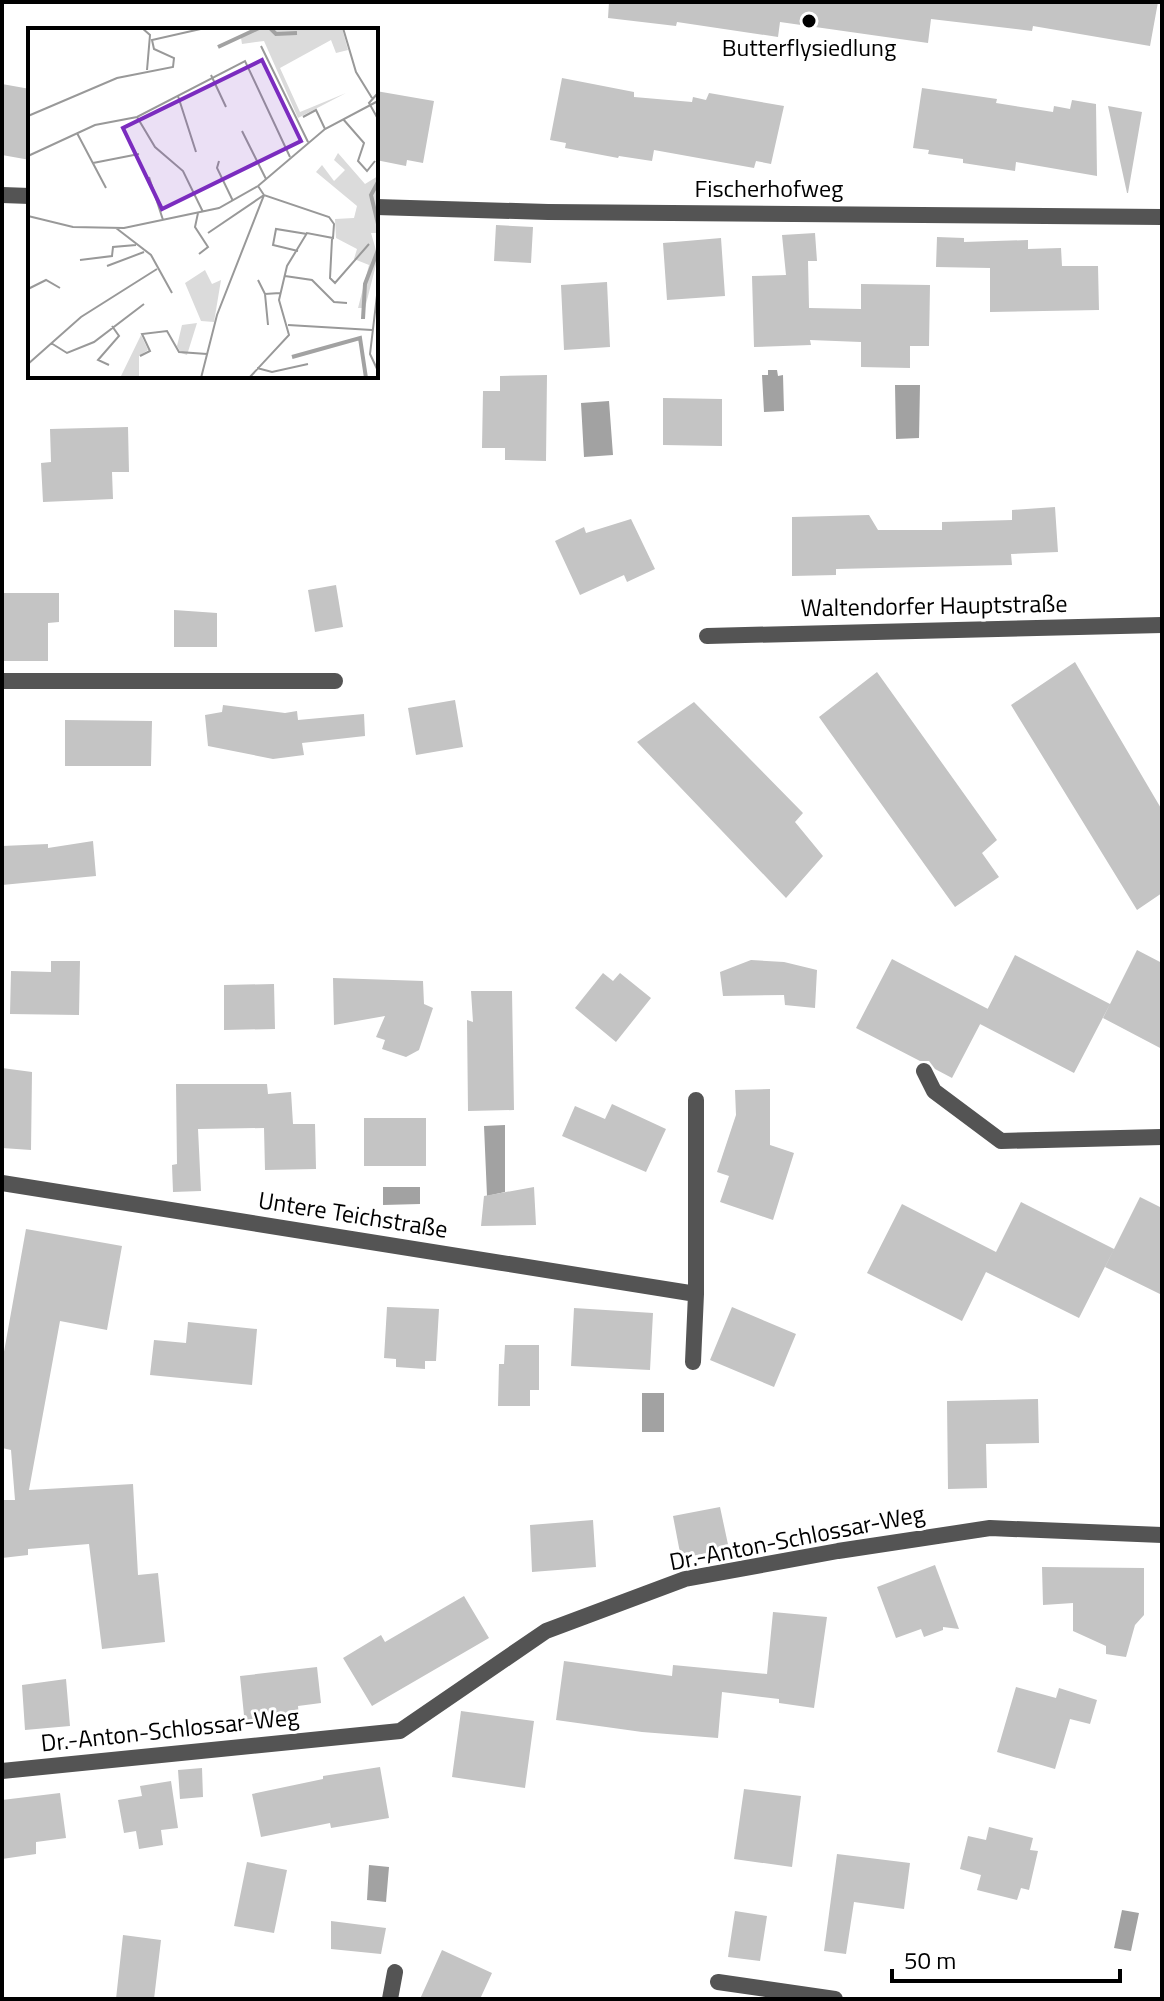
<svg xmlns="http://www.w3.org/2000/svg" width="1164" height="2001" font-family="'Titillium Web',sans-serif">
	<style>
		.water { fill: #a2a2a2 }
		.building { fill: #c4c4c4 }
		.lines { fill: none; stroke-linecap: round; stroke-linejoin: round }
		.minor { stroke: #545454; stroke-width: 16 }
		.poi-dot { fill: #000; stroke: #fff; stroke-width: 3 }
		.labels { text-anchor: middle; stroke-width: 6; stroke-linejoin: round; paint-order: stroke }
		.poi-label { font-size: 24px; fill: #000; stroke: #fff }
		.street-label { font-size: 24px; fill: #000; stroke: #fff }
		.inset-river { fill: none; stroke: #a2a2a2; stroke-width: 4 }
		.inset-road { fill: none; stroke: #999; stroke-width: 2 }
		.view { fill: #7b2cbf; fill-opacity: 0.15; stroke: #7b2cbf; stroke-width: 4 }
		.inset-edge { fill: none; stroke: #000; stroke-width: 4 }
	</style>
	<rect width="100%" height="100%" fill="#fff"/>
	<path class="water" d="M768 370H777L778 376 783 375 784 411 764 412 762 375H768Z
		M895 385H920L919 438 896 439Z
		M609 401 613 455 584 457 581 403Z
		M505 1125V1192L487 1196 484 1126Z
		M383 1187H420V1204L383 1205Z
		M642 1393H664V1432H642Z
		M369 1865 389 1867 386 1902 367 1900Z
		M1122 1910 1139 1913 1131 1951 1114 1948Z"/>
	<path class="building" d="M609 2H1158L1150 46 1033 26 1032 31 931 19 928 43 780 22 778 37 677 22 676 26 608 18Z
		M562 78 634 92V97L692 102 693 97 706 100 709 93 784 106 771 164 756 161 754 168 654 150 652 161 619 156 618 158 565 148 566 143 550 140Z
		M2 84 30 89V160L2 155Z
		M922 88 997 99 996 103 1053 112 1054 106 1070 109 1072 100 1096 104 1097 176 1016 162 1015 171 963 163V159L928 154 929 150 913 148Z
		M376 91 434 101 423 163 407 160 406 166 376 160Z
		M1108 106 1142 112 1128 193H1127Z
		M496 225 533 227 531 263 494 261Z
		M815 233 817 261H808L809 308 861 309V284L930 285 929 346H910V368L861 367V342L810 340 811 345 754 347 752 276 786 275 782 235Z
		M937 237 964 238V242L1028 240V249L1061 248 1062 266H1098L1099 310 990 312V268L936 267Z
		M721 238 725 296 667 300 663 243Z
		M607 282 610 347 564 350 561 285Z
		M547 375 546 461 505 460V448H482L483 391H500V376Z
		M663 398 722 399V446L663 445Z
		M128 427 129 472H112L113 499 43 502 41 463 51 462 50 429Z
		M1055 507 1058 552 1011 554 1012 565 836 569V575L792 576V517L869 515 878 530H942V522L1012 520V510Z
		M631 519 655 569 627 582 624 575 580 595 555 541 584 527 586 533Z
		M336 585 343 627 315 632 308 590Z
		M2 593H59V622L48 623V661H2Z
		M174 610 217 613V647H174Z
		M1075 662 1162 810V893L1137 910 1011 705Z
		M877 672 997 840 982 853 999 877 955 907 819 717Z
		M455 700 463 747 416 755 408 708Z
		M694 702 803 813 795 822 823 856 786 898 637 742Z
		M223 705 285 713 297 711 298 720 364 714 365 736 302 743 304 755 273 759 208 746 205 715 222 712Z
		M65 720 152 721 151 766H65Z
		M93 841 96 876 2 885V846L48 844V848Z
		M1137 950 1162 963V1049L1103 1018Z
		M1015 955 1110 1004 1074 1073 980 1024Z
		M892 959 988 1009 952 1078 935 1069 929 1061H920L856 1028Z
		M751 960 784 962 817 970 815 1008 785 1005 784 995 723 996 720 972Z
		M51 961H80L79 1015 10 1014 11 971 51 972Z
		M603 973 613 981 620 973 651 998 616 1042 575 1008Z
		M333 978 423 981 424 1004 433 1008 419 1050 406 1057 382 1049 385 1040 376 1037 385 1016 334 1025Z
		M274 984 275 1029 224 1030V985Z
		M471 991H512L514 1110 468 1111 467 1020 473 1022Z
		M2 1068 32 1072 31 1150 2 1148Z
		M176 1084H267L268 1094 291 1092 293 1124H315L316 1169 265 1170 264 1128 198 1129 201 1191 173 1192 172 1165 177 1164Z
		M770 1089V1145L794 1153 773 1220 720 1202 729 1176 717 1172 736 1115 735 1090Z
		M612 1104 666 1129 646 1172 562 1136 575 1106 605 1119Z
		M364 1118H426V1166H364Z
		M534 1187 536 1225 481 1226 484 1196Z
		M1140 1197 1162 1208V1295L1105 1267Z
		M1021 1202 1114 1249 1079 1318 986 1272 962 1321 867 1273 902 1204 996 1252Z
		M26 1229 122 1246 107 1330 60 1321 29 1490 133 1484 138 1575 158 1573 165 1642 102 1649 89 1544 28 1549V1555L2 1558V1500H15L11 1450 2 1448V1363Z
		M387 1307 439 1309 436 1361H425V1369L396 1367V1359L384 1358Z
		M732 1307 796 1334 774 1387 710 1360Z
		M574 1308 653 1313 650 1370 571 1366Z
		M188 1322 257 1329 252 1385 150 1375 154 1340 186 1343Z
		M505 1345H539V1390H530V1406H498L499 1364H504Z
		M1038 1399 1039 1443 986 1444 987 1488 948 1489 947 1401Z
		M720 1507 729 1549 681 1558 673 1516Z
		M593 1520 596 1567 532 1572 530 1525Z
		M935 1565 959 1629 943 1627V1630L924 1637 921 1629 896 1638 877 1587Z
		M1042 1567 1144 1568V1615L1135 1625 1126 1657 1106 1654V1646L1073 1631V1603L1043 1605Z
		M464 1596 489 1638 372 1706 343 1658 381 1635 385 1642Z
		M773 1612 827 1617 814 1708 779 1703V1699L722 1692 718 1738 642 1732 556 1720 564 1661 672 1676 673 1665 767 1674Z
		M317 1667 321 1703 298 1706 299 1718 245 1725 240 1676Z
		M66 1679 70 1726 25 1730 22 1685Z
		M1016 1687 1056 1698 1059 1688 1097 1700 1090 1724 1070 1719 1055 1769 997 1752Z
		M461 1711 534 1721 525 1788 452 1777Z
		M380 1767 389 1818 331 1828 330 1823 261 1837 252 1794 323 1779V1776Z
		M202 1768 203 1797 180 1799 178 1770Z
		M171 1781 178 1828 161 1830 163 1845 139 1849 136 1831 124 1833 118 1800 142 1796 140 1786Z
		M744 1789 801 1796 792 1867 734 1859Z
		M60 1793 66 1838 36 1842V1854L2 1859V1800Z
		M989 1827 1033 1838 1030 1850 1038 1851 1029 1890 1021 1888 1017 1900 977 1890 981 1875 960 1869 968 1836 986 1840Z
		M837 1854 910 1863 904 1909 854 1902 846 1954 824 1951Z
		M247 1862 287 1870 274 1933 234 1926Z
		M735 1911 767 1916 760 1961 728 1957Z
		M331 1921 386 1928 381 1954 331 1949Z
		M123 1935 161 1940 154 1999H116Z
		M442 1950 492 1973 480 1999H420Z"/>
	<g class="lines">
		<path class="minor" d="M2 195 30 196
			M376 207 548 212 1162 217
			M707 636 1162 625
			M2 681H335
			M924 1071 934 1091 1001 1141 1162 1137
			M2 1183 696 1294
			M693 1362 696 1294V1100
			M2 1771 400 1731 546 1631 685 1579 838 1551 990 1528 1162 1535
			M718 1982 835 1999
			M390 1999 395 1972"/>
	</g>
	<circle class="poi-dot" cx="809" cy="21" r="8"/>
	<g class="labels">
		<g class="poi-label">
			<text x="809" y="56">Butterflysiedlung</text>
		</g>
		<g class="street-label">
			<text x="769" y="197">Fischerhofweg</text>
			<text transform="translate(934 606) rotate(-1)" y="8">Waltendorfer Hauptstraße</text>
			<text transform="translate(353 1215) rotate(9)" y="8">Untere Teichstraße</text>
			<text transform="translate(797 1538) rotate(-11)" y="8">Dr.-Anton-Schlossar-Weg</text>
			<text transform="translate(170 1730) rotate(-6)" y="8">Dr.-Anton-Schlossar-Weg</text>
		</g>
	</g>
	<g transform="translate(28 28)">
		<rect width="350" height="350" fill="#fff"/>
		<path d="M225 0H314L320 22 308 25 303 12 252 40 272 84 318 65 270 90 236 13 214 16 213 10ZM310 125 337 156 350 148V205H343L350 229 337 280H330L341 237 326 231 329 221 308 210 307 191 326 190 329 178 288 144 294 137 306 153 317 142 306 132ZM177 242 184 256 193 252 186 294 173 293 157 255ZM169 295 159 327 153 325 149 318 154 297ZM113 307 120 322 111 328V350H86L93 348Z" fill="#dbdbdb"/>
		<path class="inset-river" d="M242 0 248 6 269 5M190 19 231 0M350 154 343 167 350 196M335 291 337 256 350 222M264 329 332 310 338 350"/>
		<path class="inset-road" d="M114 0 122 7 119 42M315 0 328 44 344 70M233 18 280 114M183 47 198 79M350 65 341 75 350 91M150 68 168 124M0 88 89 50 145 39 146 30 126 21 124 12 177 0M109 89 127 119 155 143 175 184M275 89 288 82 297 101M315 91 336 115 330 133 339 143 347 133M214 103 238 151M49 105 78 160M0 128 67 97 109 89 217 33 262 129M191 133 189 140 205 173M65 135 111 126M121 149 135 192M170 185 167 199 180 219 171 226M0 188 45 199 96 200 191 180 230 158 297 101 350 73M88 200 123 227 144 265M180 205 236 167 301 189 306 196 305 210 279 205 259 238 251 272 261 307 221 350M304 211 302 250 307 255 341 216M270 223 245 217 248 201 279 206M52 232 84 228 85 219 108 217M79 238 116 224M257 248 284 252 306 274 319 275M230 252 237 266 252 265M350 259 342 326 350 343M0 261 18 252 32 260M237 266 240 297M260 297 344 302M23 315 39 325 66 314 116 276M112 328 122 323 114 306 139 303 151 324 179 326M0 336 53 289 129 241M81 337 70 332 91 308 84 298M229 340 244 344 280 336M173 350 189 287 236 167 230 158"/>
		<path class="view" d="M234 32 273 113 134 181 95 100Z"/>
		<rect width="350" height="350" class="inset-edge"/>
	</g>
	<rect width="1164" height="2001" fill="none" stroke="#000000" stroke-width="8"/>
	<path d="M892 1969v12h228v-12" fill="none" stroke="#000000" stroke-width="4"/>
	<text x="904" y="1969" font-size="24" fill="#000000" stroke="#ffffff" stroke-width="6" paint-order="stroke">50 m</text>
</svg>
